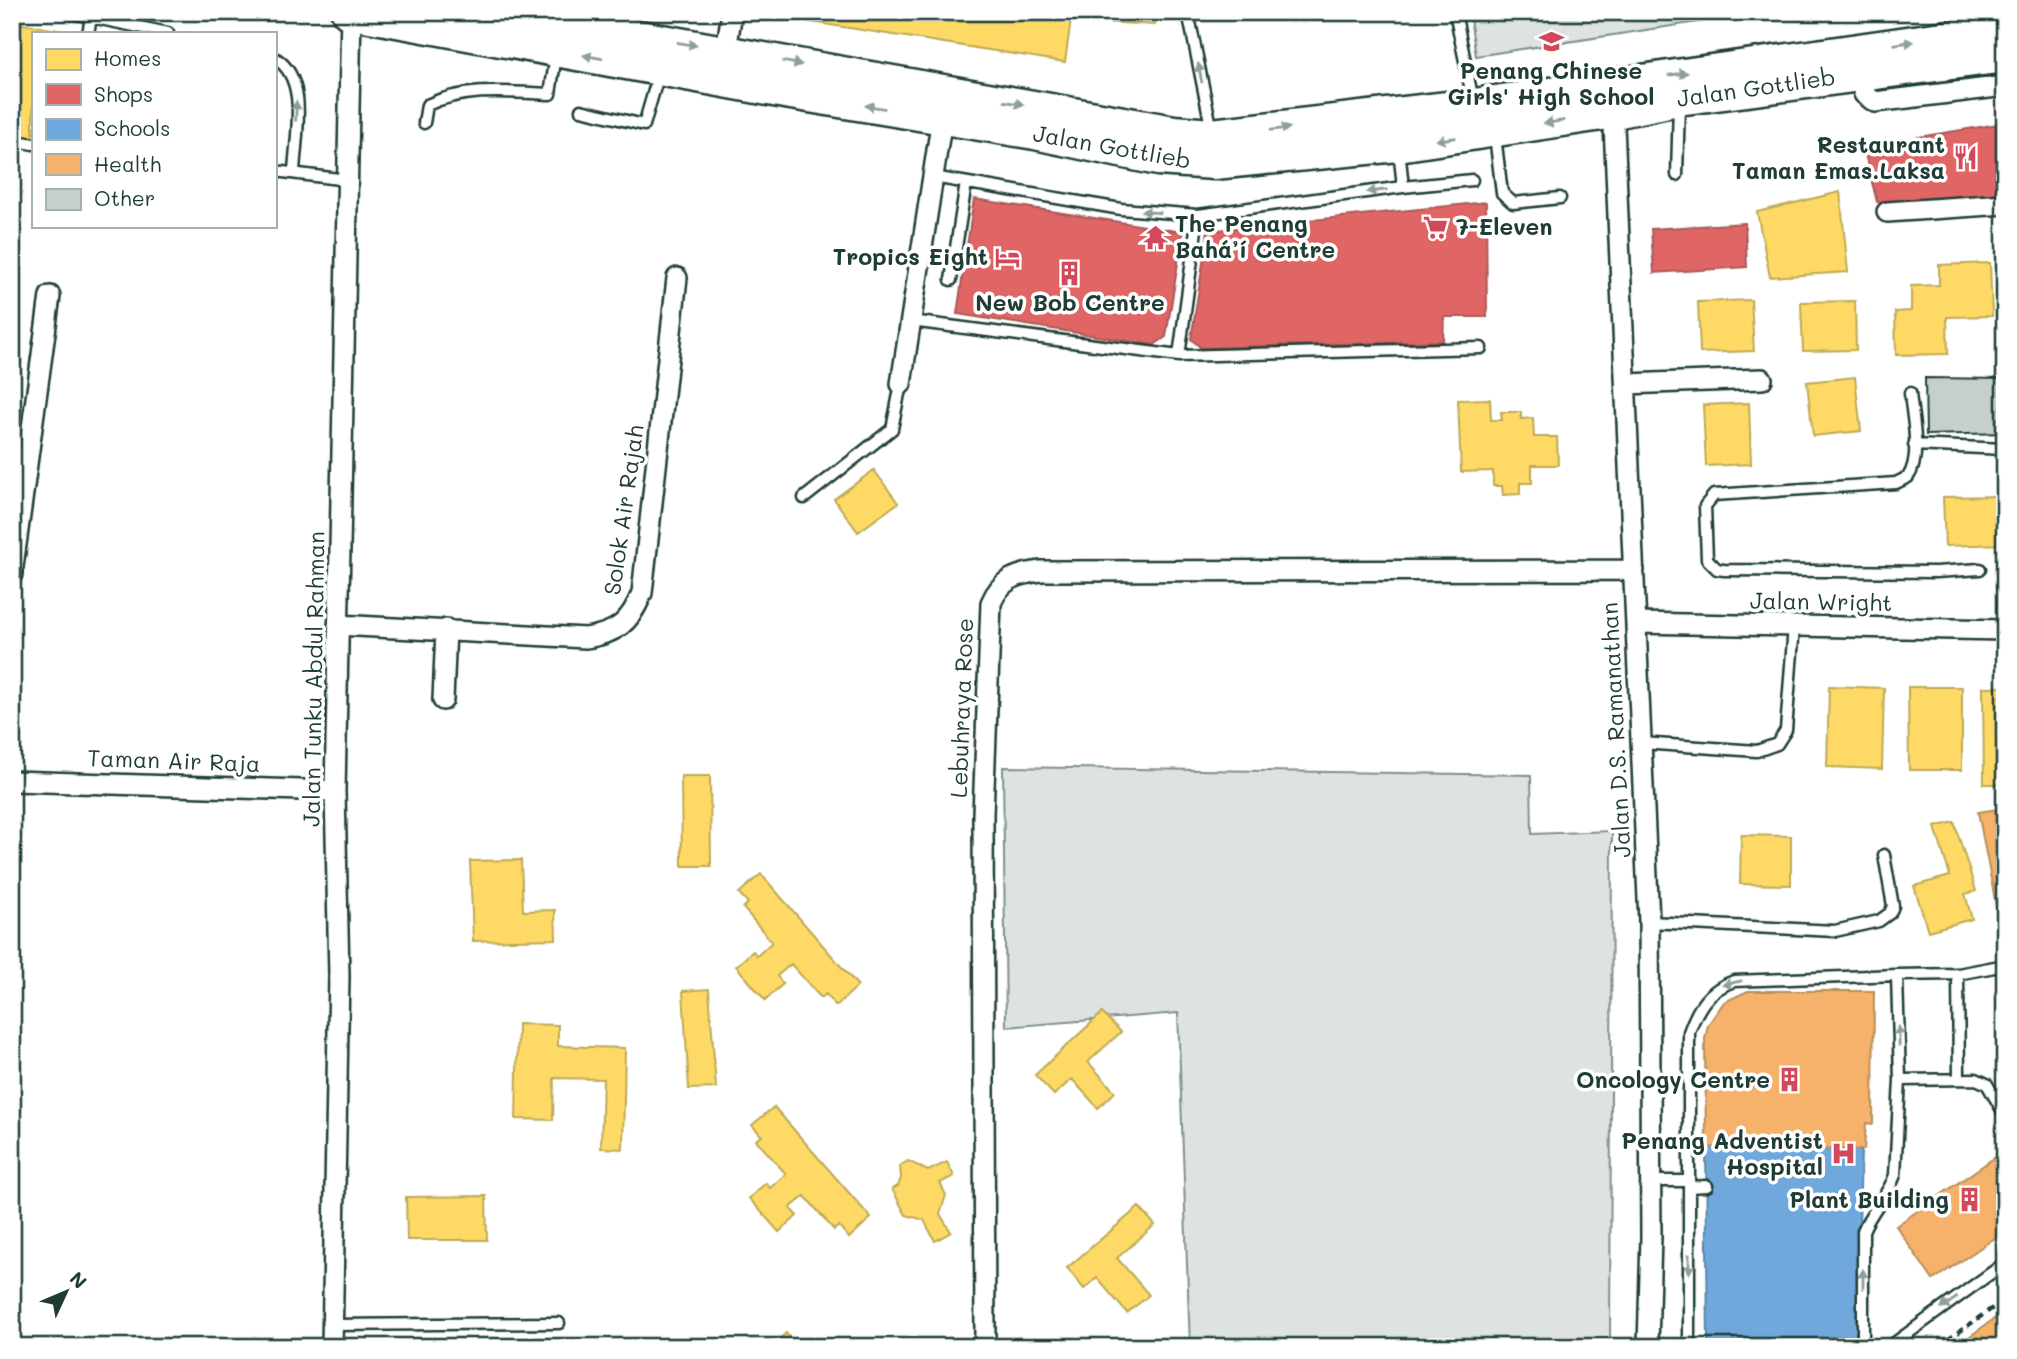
<svg xmlns="http://www.w3.org/2000/svg" width="2017" height="1359" font-family="Mali,sans-serif">
	<style>
		.green { fill: #dee3e2; stroke: #7e908b; stroke-width: 2 }
		.homes { fill: #ffd966; stroke: #bcaa57; stroke-width: 2 }
		.shops { fill: #e06666; stroke: #a65a57; stroke-width: 2 }
		.schools { fill: #6fa8dc; stroke: #5788aa; stroke-width: 2 }
		.health { fill: #f6b26b; stroke: #b68f5a; stroke-width: 2 }
		.building { fill: #c7cfcc; stroke: #1f3d34; stroke-width: 2 }
		.lines { fill: none; stroke-linecap: round; stroke-linejoin: round }
		.service-casing { stroke: #1f3d34; stroke-width: 15 }
		.minor-casing { stroke: #1f3d34; stroke-width: 24 }
		.primary-casing { stroke: #1f3d34; stroke-width: 37 }
		.path { stroke: #1f3d34; stroke-width: 4.5; stroke-dasharray: 7 5; stroke-linecap: butt }
		.service { stroke: #fff; stroke-width: 10 }
		.minor { stroke: #fff; stroke-width: 19 }
		.primary { stroke: #fff; stroke-width: 32 }
		.oneway { fill: #8f9e9a }
		.labels { text-anchor: middle; stroke-width: 7; stroke-linejoin: round; paint-order: stroke }
		.poi-label { font-size: 23px; font-weight: bold; fill: #1f3d34; stroke: #fff; text-anchor: end }
		.street-label { font-size: 23px; fill: #1f3d34; stroke: #fff }
	</style>
	<rect width="100%" height="100%" fill="#fff"/>
	<filter id="ink" filterUnits="userSpaceOnUse"><feTurbulence type="fractalNoise" baseFrequency=".0143" numOctaves="2"/><feDisplacementMap in="SourceGraphic" scale="14" xChannelSelector="R" yChannelSelector="G"/><feConvolveMatrix kernelMatrix="1 2 1 2 8 2 1 2 1" color-interpolation-filters="sRGB"/></filter>
	<g filter="url(#ink)">
		<path class="green" d="M1469 12H1763L1476 56Z
			M1003 767 1531 775 1532 834 1612 831 1610 1347H1190L1178 1013 1006 1027Z"/>
		<path class="homes" d="M779 12H1072L1065 62 779 17Z
			M1086 12H1152L1155 25 1085 21Z
			M12 22 74 33H33V140L12 136Z
			M1840 192 1848 272 1770 277 1757 212Z
			M1990 263 1992 316 1947 317 1948 354 1896 355 1895 312 1911 311V286L1939 285V265Z
			M1751 300 1754 351 1700 353 1698 302Z
			M1855 301 1856 350 1803 351 1801 302Z
			M1855 377 1861 431 1813 436 1807 382Z
			M1490 399 1491 420H1502L1501 412H1521V419L1533 418 1534 437H1557L1558 465H1532V483H1520V494L1503 495 1502 486H1493V471L1461 472 1458 400Z
			M1749 403 1751 464 1706 466 1703 405Z
			M874 470 898 503 858 532 834 499Z
			M2005 496V544L1945 546 1943 497Z
			M1829 686 1884 688 1882 769 1827 767Z
			M1908 687H1962V770H1909Z
			M1983 687H2005V784H1984Z
			M681 776H710L711 866H682Z
			M1954 822 1976 891 1965 894 1972 919 1928 931 1914 886 1950 876 1935 827Z
			M1741 835 1791 836V885L1740 884Z
			M521 860 523 911 555 910 556 939 473 941 470 861Z
			M761 874 858 986 836 1006 826 994 821 998 791 964 777 976 783 984 765 1000 736 966 753 951 757 956 772 942 743 908 748 903 739 893Z
			M709 989 716 1088 689 1089 683 991Z
			M1102 1013 1121 1032 1088 1062 1115 1092 1098 1108 1072 1079 1054 1095 1035 1075Z
			M518 1024 558 1025V1046L625 1048 623 1149 601 1148 603 1079 554 1078 553 1120 516 1119Z
			M774 1107 871 1218 849 1238 839 1226 834 1230 805 1196 790 1208 797 1216 779 1232 749 1198 766 1183 770 1188 786 1174 756 1140 762 1136 752 1125Z
			M908 1161 928 1171 947 1162 954 1176 940 1183 946 1195 940 1214 951 1232 935 1241 924 1220 906 1215 892 1189 898 1186 901 1178 900 1166Z
			M486 1196 487 1240H407L406 1197Z
			M1139 1207 1155 1225 1117 1258 1149 1295 1127 1313 1097 1278 1084 1289 1067 1268Z
			M786 1333 797 1347H770Z"/>
		<path class="shops" d="M2005 123V194L1877 202 1863 146Z
			M974 199 1183 232 1166 337 1154 345 957 314Z
			M1486 202 1487 317H1444L1443 341 1201 348 1191 339 1208 231Z
			M1745 223 1747 267 1654 273 1651 229Z"/>
		<path class="schools" d="M1221 12H1257L1222 18Z
			M1706 1147 1861 1150 1856 1347H1708Z"/>
		<path class="health" d="M2005 808V935L2001 931 1978 812Z
			M1748 991H1874L1873 1124 1866 1123 1864 1150 1706 1147 1705 1038 1708 1025 1724 1002Z
			M1994 1158 2005 1174V1231L1933 1280 1896 1226Z
			M2005 1311V1347H1955Z"/>
		<path class="building" d="M1925 378 2005 379V433L1926 435Z"/>
		<g class="lines">
			<defs>
				<path id="service" d="M67 12 168 33
					M1188 12 1212 131
					M1455 12 1473 101
					M88 33 92 13
					M275 58C310 79 295 138 294 173
					M581 110 644 125 659 73
					M424 123 427 105C466 87 509 92 550 94L556 55
					M1495 136 1502 193 1513 203 1560 198
					M12 140 33 144
					M275 171 347 180
					M1677 175 1679 103
					M933 177 1121 209 1198 215 1403 187 1399 149
					M1403 187 1472 180
					M951 280 966 183
					M911 321 1179 356 1481 348
					M1179 356 1198 215
					M1910 393C1912 417 1922 457 1908 477L1896 483 1714 495 1705 506 1707 559 1717 569 1724 570 1936 572 1980 569
					M1914 445 2005 449
					M804 498 892 429 901 384
					M1641 743 1757 751 1777 744 1786 730 1794 626
					M1649 922 1835 931 1879 921 1890 913 1893 906 1884 855
					M1958 974 1959 1078
					M1897 975 1958 974 2005 965
					M1900 1080 1976 1079 1987 1084 2005 1115
					M1651 1181H1689
					M1689 1187 1707 1186
					M333 1325 559 1323
					M1689 1347V1032C1698 1007 1708 990 1734 981L1897 975 1900 1080 1895 1175C1888 1196 1871 1210 1863 1231V1347
					M1889 1347 2005 1263"/>
				<path id="minor" d="M724 63 732 12
					M1858 73 1864 94 1875 102 2005 86
					M1613 102 1649 922 1651 1236 1648 1347
					M1887 212 2005 204
					M901 384 942 118
					M1626 384 1762 379
					M12 574 50 296
					M1636 623 2005 630
					M338 625 586 638C617 633 630 623 642 593L677 278
					M443 700 446 629
					M12 781 335 791
					M332 1347 339 976 335 791 351 12
					M985 1347 983 815 991 603C1001 579 1017 574 1041 571L1634 570"/>
				<path id="primary" d="M348 12 785 92 1035 133 1158 159 1214 163 1398 145 1615 112 1678 99 2005 56
					M499 12 1174 132 1212 135 1474 105 2005 29"/>
			</defs>
			<use href="#service" class="service-casing"/>
			<use href="#minor" class="minor-casing"/>
			<use href="#primary" class="primary-casing"/>
			<path class="path" d="M1938 1347 2005 1299"/>
			<use href="#service" class="service"/>
			<use href="#minor" class="minor"/>
			<use href="#primary" class="primary"/>
		</g>
		<defs><path id="oneway-solid" d="M-6-.8H1V-3.2L6.5 0L1 3.2V.8H-6Z" transform="scale(1.75)"/></defs>
		<g class="oneway">
			<use href="#oneway-solid" transform="translate(1904 43) rotate(-8)"/>
			<use href="#oneway-solid" transform="translate(687 44) rotate(9)"/>
			<use href="#oneway-solid" transform="translate(593 57) rotate(-170)"/>
			<use href="#oneway-solid" transform="translate(792 63) rotate(10)"/>
			<use href="#oneway-solid" transform="translate(1200 73) rotate(-101)"/>
			<use href="#oneway-solid" transform="translate(1678 74) rotate(-8)"/>
			<use href="#oneway-solid" transform="translate(1014 103) rotate(10)"/>
			<use href="#oneway-solid" transform="translate(875 107) rotate(-171)"/>
			<use href="#oneway-solid" transform="translate(296 111) rotate(-88)"/>
			<use href="#oneway-solid" transform="translate(1554 122) rotate(171)"/>
			<use href="#oneway-solid" transform="translate(1280 129) rotate(-7)"/>
			<use href="#oneway-solid" transform="translate(1446 139) rotate(172)"/>
			<use href="#oneway-solid" transform="translate(1377 191) rotate(172)"/>
			<use href="#oneway-solid" transform="translate(1151 212) rotate(-175)"/>
			<use href="#oneway-solid" transform="translate(1732 983) rotate(167)"/>
			<use href="#oneway-solid" transform="translate(1899 1036) rotate(-91)"/>
			<use href="#oneway-solid" transform="translate(1689 1264) rotate(90)"/>
			<use href="#oneway-solid" transform="translate(1863 1279) rotate(-90)"/>
			<use href="#oneway-solid" transform="translate(1949 1303) rotate(144)"/>
		</g>
	</g>
	<defs>
		<symbol id="school-bare" viewBox="-9 -9 18 18"><path d="M0-5L7-2L0 1L-7-2ZM-4 1L0 2.5L4 1V4Q0 6-4 4Z" fill="#d1495b" stroke="#fff" stroke-width="2.5" paint-order="stroke"/></symbol>
		<symbol id="restaurant-bare" viewBox="-9 -9 18 18"><path d="M-5-6h1v4h1v-4h1v4h1v-4h1v5L-1.5 .5V6h-2V.5L-5-1ZM5-6V6H3V1.5H1.5Q1.5-4 5-6Z" fill="#d1495b" stroke="#fff" stroke-width="2.5" paint-order="stroke"/></symbol>
		<symbol id="supermarket-bare" viewBox="-9 -9 18 18"><path d="M-6-5.5h2.5l.6 2H6L4.5 2H-2.5L-4.4-4H-6ZM-1.5 3.2a1.3 1.3 0 1 0 .1 0ZM3 3.2a1.3 1.3 0 1 0 .1 0Z" fill="#d1495b" stroke="#fff" stroke-width="2.5" paint-order="stroke"/></symbol>
		<symbol id="temple-bare" viewBox="-9 -9 18 18"><path d="M0-6L5-2H3V0L6.5 2.5H4V6H1.5V3h-3V6H-4V2.5H-6.5L-3 0V-2H-5Z" fill="#d1495b" stroke="#fff" stroke-width="2.5" paint-order="stroke"/></symbol>
		<symbol id="hotel-bare" viewBox="-9 -9 18 18"><path d="M-6-4.5h1.5V1H6V5H4.5V3h-9V5H-6ZM-4 0a1.8 1.8 0 1 1 3.6 0ZM.5 0V-2.5h3Q6-2.5 6 0Z" fill="#d1495b" stroke="#fff" stroke-width="2.5" paint-order="stroke"/></symbol>
		<symbol id="building-bare" viewBox="-9 -9 18 18"><path d="M-4-6H4V6H1V3H-1V6H-4ZM-2.5-4.3h1.7v1.8h-1.7ZM.8-4.3h1.7v1.8H.8ZM-2.5-1h1.7V.8h-1.7ZM.8-1h1.7V.8H.8Z" fill="#d1495b" stroke="#fff" stroke-width="2.5" paint-order="stroke"/></symbol>
		<symbol id="hospital-bare" viewBox="-9 -9 18 18"><path d="M-5-5h3v3.5h4V-5h3V5h-3V1.5h-4V5h-3Z" fill="#d1495b" stroke="#fff" stroke-width="2.5" paint-order="stroke"/></symbol>
	</defs>
	<g fill-rule="evenodd">
		<use href="#school-bare" x="1534" y="24" width="35" height="35"/>
		<use href="#restaurant-bare" x="1948" y="140" width="35" height="35"/>
		<use href="#supermarket-bare" x="1418" y="210" width="35" height="35"/>
		<use href="#temple-bare" x="1138" y="220" width="35" height="35"/>
		<use href="#hotel-bare" x="990" y="240" width="35" height="35"/>
		<use href="#building-bare" x="1052" y="256" width="35" height="35"/>
		<use href="#building-bare" x="1772" y="1062" width="35" height="35"/>
		<use href="#hospital-bare" x="1826" y="1136" width="35" height="35"/>
		<use href="#building-bare" x="1952" y="1182" width="35" height="35"/>
	</g>
	<g class="labels">
		<g class="poi-label">
			<text x="1551" y="79" text-anchor="middle">Penang Chinese<tspan x="1551" dy="26">Girls' High School</tspan></text>
			<text x="1945" y="153">Restaurant<tspan x="1945" dy="26">Taman Emas.Laksa</tspan></text>
			<text x="1175" y="232" text-anchor="start">The Penang<tspan x="1175" dy="26">Bahá’í Centre</tspan></text>
			<text x="1456" y="235" text-anchor="start">7-Eleven</text>
			<text x="988" y="265">Tropics Eight</text>
			<text x="1070" y="311" text-anchor="middle">New Bob Centre</text>
			<text x="1770" y="1088">Oncology Centre</text>
			<text x="1823" y="1149">Penang Adventist<tspan x="1823" dy="26">Hospital</tspan></text>
			<text x="1949" y="1208">Plant Building</text>
		</g>
		<g class="street-label">
			<text transform="translate(1756 88) rotate(-8)" y="8">Jalan Gottlieb</text>
			<text transform="translate(1112 147) rotate(10)" y="8">Jalan Gottlieb</text>
			<text transform="translate(624 510) rotate(-82)" y="8">Solok Air Rajah</text>
			<text transform="translate(1821 602) rotate(1)" y="8">Jalan Wright</text>
			<text transform="translate(314 679) rotate(-89)" y="8">Jalan Tunku Abdul Rahman</text>
			<text transform="translate(962 708) rotate(-88)" y="8">Lebuhraya Rose</text>
			<text transform="translate(1616 730) rotate(-93)" y="8">Jalan D.S. Ramanathan</text>
			<text transform="translate(174 761) rotate(2)" y="8">Taman Air Raja</text>
		</g>
	</g>
	<rect width="2017" height="1359" fill="none" stroke="#fff" stroke-width="42"/>
	<rect x="21" y="21" width="1975" height="1317" fill="none" stroke="#1f3d34" stroke-width="2.5" filter="url(#ink)"/>
	<rect x="32" y="32" width="245" height="196" fill="#ffffff" stroke="#a5b1ae" stroke-width="2"/>
	<rect x="46" y="49" width="35" height="21" fill="#ffd966" stroke="#a5b1ae" stroke-width="2"/>
	<text x="94" y="66" font-size="21" fill="#1f3d34">Homes</text>
	<rect x="46" y="84" width="35" height="21" fill="#e06666" stroke="#a5b1ae" stroke-width="2"/>
	<text x="94" y="102" font-size="21" fill="#1f3d34">Shops</text>
	<rect x="46" y="119" width="35" height="21" fill="#6fa8dc" stroke="#a5b1ae" stroke-width="2"/>
	<text x="94" y="136" font-size="21" fill="#1f3d34">Schools</text>
	<rect x="46" y="154" width="35" height="21" fill="#f6b26b" stroke="#a5b1ae" stroke-width="2"/>
	<text x="94" y="172" font-size="21" fill="#1f3d34">Health</text>
	<rect x="46" y="189" width="35" height="21" fill="#c7cfcc" stroke="#a5b1ae" stroke-width="2"/>
	<text x="94" y="206" font-size="21" fill="#1f3d34">Other</text>
	<g transform="translate(66 1292) rotate(46)" stroke="#ffffff" stroke-width="5" paint-order="stroke">
	<path d="M0-5L12 26L0 18L-12 26Z" fill="#1f3d34"/>
	<text y="-10" font-size="19" font-weight="bold" text-anchor="middle" fill="#1f3d34">N</text>
	</g>
</svg>
